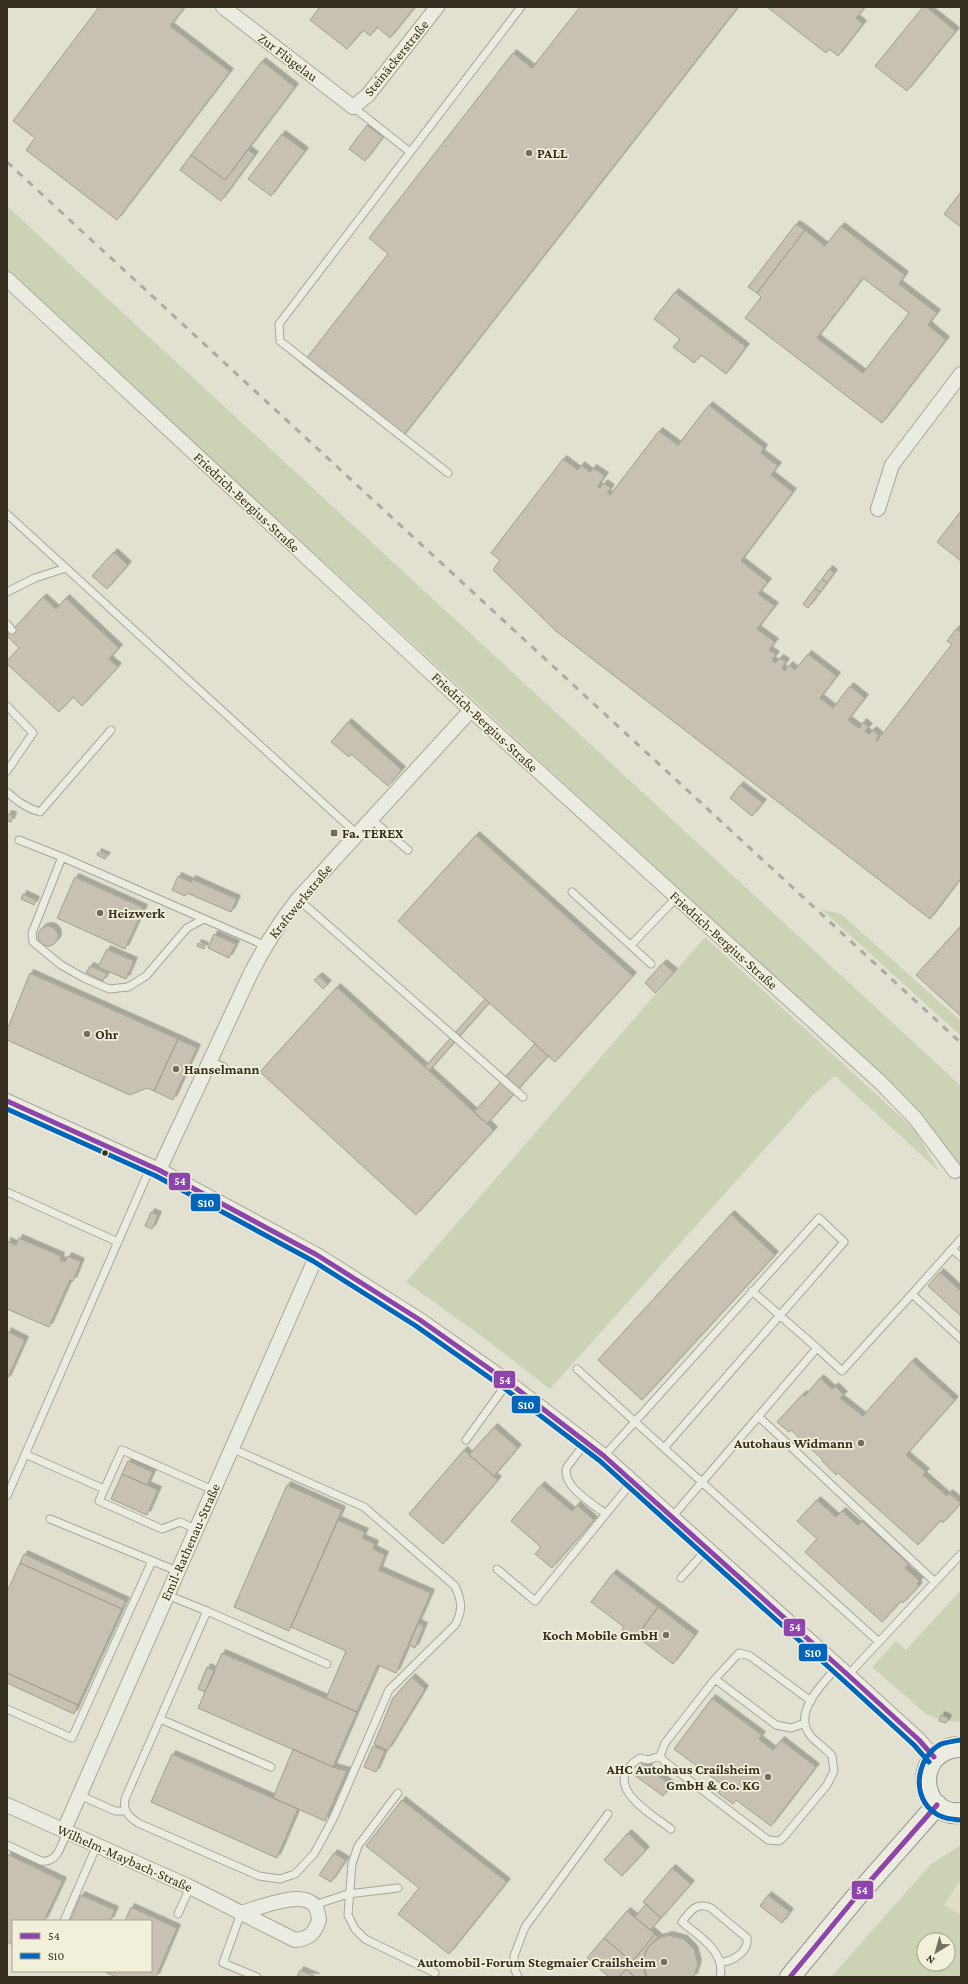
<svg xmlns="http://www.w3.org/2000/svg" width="968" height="1984" font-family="'Crimson Pro',serif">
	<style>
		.farmland { fill: #dfe0c3 }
		.green { fill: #ccd3b5; fill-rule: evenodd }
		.building { fill: #c6c1b2; stroke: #a29e90; fill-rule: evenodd; filter: url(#shadow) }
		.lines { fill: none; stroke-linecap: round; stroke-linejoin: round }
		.service-casing { stroke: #a8a699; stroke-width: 9 }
		.minor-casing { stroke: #a8a699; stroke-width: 16 }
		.secondary-casing { stroke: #98968a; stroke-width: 22 }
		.service { stroke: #ecebe1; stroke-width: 7 }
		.minor { stroke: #ecebe1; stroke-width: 14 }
		.secondary { stroke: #ecebe1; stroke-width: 20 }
		.rail { stroke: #acaaa2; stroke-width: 3; stroke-dasharray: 7 7; stroke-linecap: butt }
		.bus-1-casing { stroke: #f2f0d8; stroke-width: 8 }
		.bus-2-casing { stroke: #f2f0d8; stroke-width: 8 }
		.bus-1 { stroke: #8e44ad; stroke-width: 5 }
		.bus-2 { stroke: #0065bd; stroke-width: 5 }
		.poi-dot { fill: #736e5f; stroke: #f2f0d8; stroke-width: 1.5 }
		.bus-dot { fill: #373022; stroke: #f2f0d8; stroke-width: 1.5 }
		.labels { text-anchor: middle; stroke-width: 3.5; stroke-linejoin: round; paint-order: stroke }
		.street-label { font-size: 14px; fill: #373022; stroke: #f2f0d8 }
		.poi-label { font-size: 14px; font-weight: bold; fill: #373022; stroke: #f2f0d8; text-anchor: start }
		.line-badge { stroke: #f2f0d8; stroke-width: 1.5 }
		.badge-label { font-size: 11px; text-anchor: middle; font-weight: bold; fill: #fff }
	</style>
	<defs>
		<filter id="shadow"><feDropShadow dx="3.5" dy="-3.5" stdDeviation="0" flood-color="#0004"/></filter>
	</defs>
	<rect width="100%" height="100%" fill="#e2e1d1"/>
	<path class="farmland" d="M961 1879V1915L944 1905Z"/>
	<path class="green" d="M7 206 961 1086V1176L946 1151 753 957 7 270Z
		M821 909 841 914 961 1021V1036Z
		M705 937 915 1130 939 1171 835 1076 814 1094 550 1389 480 1335 406 1282Z
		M961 1590V1722L943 1721 926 1714 872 1667 896 1641 906 1650Z
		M961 1845V1879L944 1905 961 1915V1977H831L931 1864ZM924 1940H948V1964H924Z"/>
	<path class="building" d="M99 7H185L170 26 230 72 117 220 26 150 35 138 13 121Z
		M320 7H415L390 38 377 27 370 36 363 30 347 49 310 20Z
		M580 7H738L400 440 302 364 388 254 369 238 513 53 532 68Z
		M767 7H865L856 18 863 24 838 56 829 49 826 53Z
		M923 7H926L956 31 907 91 875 66Z
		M262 61 295 87 225 180 191 155Z
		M367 125 383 137 365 161 349 149Z
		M282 134 305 151 271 196 248 179Z
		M248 150 255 155 221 201 180 170 191 155 225 180Z
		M961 192V227L944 214Z
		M796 224 805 230 757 293 748 287Z
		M841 226 905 275 899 284 937 313 928 325 946 340 882 423 745 318 761 297 757 293 805 230 825 246ZM863 278 909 313 863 373 817 338Z
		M675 292 746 347 726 374 701 355 694 363 673 347 680 339 654 319Z
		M709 405 764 448 761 453 778 466 771 475 793 492 741 561 768 582 758 594 775 606 757 629 775 642 769 650 776 655 772 660 775 663 780 658 786 662 782 668 785 671 789 665 795 670 808 654 837 676 820 698 833 708 850 686 865 698 848 720 859 728 863 722 869 727 865 731 869 734 873 730 879 735 876 740 877 741 952 644 947 641 956 629 961 632V878L930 919 556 631 493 570 500 560 491 553 563 459 578 470 581 465 590 472 593 468 605 476 598 486 600 488 604 483 611 488 607 493 610 495 659 431 678 445Z
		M961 511V561L937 542Z
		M114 552 128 565 107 589 92 576Z
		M829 569 834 573 827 583 822 579Z
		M822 579 827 583 820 592 815 588Z
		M815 588 820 592 808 608 803 604Z
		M43 597 56 609 66 598 119 648 109 659 118 667 82 706 73 697 59 712 7 664V661L19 648 7 636Z
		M348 722 402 770 388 786 351 754 349 757 331 742Z
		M740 785 763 803 752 816 730 798Z
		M7 814 13 815 11 822 7 821Z
		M476 835 633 976 555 1062 398 921Z
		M98 852 107 856 105 859 97 855Z
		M178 876 191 882 192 879 237 899 231 912 187 893 185 896 172 890Z
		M75 877 144 908 125 949 57 918Z
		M23 894 36 900 34 905 21 899Z
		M38 936a10 10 0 1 1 20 0a10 10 0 1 1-20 0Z
		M961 926V1016L916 975Z
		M214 934 236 944 229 958 208 948Z
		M198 943 205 946 204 949 197 946Z
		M107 949 134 961 126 979 98 967Z
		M663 963 674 972 655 993 645 983Z
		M90 966 107 973 103 981 86 973Z
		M30 973 178 1039 154 1091 147 1088 130 1095 7 1040V1030Z
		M319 976 328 984 323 989 314 980Z
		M337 987 494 1130 416 1215 260 1072Z
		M485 999 489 1003 429 1071 425 1067Z
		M178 1039 197 1048 173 1100 154 1091Z
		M535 1044 548 1056 487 1124 474 1112Z
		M151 1212 158 1215 152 1229 145 1226Z
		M731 1214 775 1255 642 1400 598 1360Z
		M19 1238 61 1256 60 1260 65 1262 68 1256 81 1262 73 1281 70 1280 49 1327 7 1309V1241L16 1245Z
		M940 1272 961 1291V1316L928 1286Z
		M7 1331 25 1340 7 1380Z
		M912 1361 955 1400 906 1455 926 1472 923 1475 947 1496 949 1493 961 1503 943 1523 941 1520 918 1545 838 1473 836 1475 822 1461 823 1460 791 1430 789 1432 777 1422 803 1394 805 1396 820 1378 832 1389 835 1386 844 1395 840 1398 863 1416Z
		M494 1427 518 1448 494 1476 469 1455Z
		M464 1450 498 1480 443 1544 409 1514Z
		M128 1461 153 1472 147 1485 122 1474Z
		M122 1474 158 1490 147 1515 111 1499Z
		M287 1485 342 1510 289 1631 234 1607Z
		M541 1485 572 1511 577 1505 594 1520 552 1568 535 1554 541 1547 511 1521Z
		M817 1500 836 1517 842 1511 858 1525 862 1521 909 1564 905 1568 920 1581 917 1584 919 1586 903 1603 901 1601 882 1622 805 1552 817 1539 797 1521Z
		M338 1520 365 1532 362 1538 375 1544 373 1549 385 1555 379 1570 431 1593 396 1673 378 1665 357 1712 326 1698 346 1651 291 1627Z
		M24 1554 126 1601 122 1609 20 1563Z
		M20 1563 122 1609 78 1705 7 1673V1592Z
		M613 1573 658 1607 635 1639 622 1630 624 1627 591 1602Z
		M658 1607 695 1635 673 1664 636 1636Z
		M418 1623 424 1626 415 1648 409 1645Z
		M222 1653 357 1712 333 1767 198 1708Z
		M207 1667 215 1671 205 1692 198 1689Z
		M7 1673 78 1705 74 1714 7 1683Z
		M412 1677 425 1689 388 1750 374 1744 393 1698Z
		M712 1698 762 1735 759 1739 773 1750 781 1740 816 1767 771 1826 736 1800 733 1804 718 1793 724 1786 674 1749Z
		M941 1715 948 1718 946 1723 939 1721Z
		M373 1746 385 1751 376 1772 364 1767Z
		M293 1749 333 1767 347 1771 325 1821 273 1798Z
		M172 1754 298 1809 277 1858 151 1802Z
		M642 1763 671 1785 663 1796 633 1774Z
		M402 1800 507 1882 449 1954 398 1914 419 1888 366 1846Z
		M628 1833 646 1850 622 1876 604 1860Z
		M334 1853 346 1860 331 1882 319 1875Z
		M7 1854 63 1881 44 1921H13V1945L7 1942Z
		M672 1868 691 1884 661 1918 643 1902Z
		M81 1895 115 1910 110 1921H70Z
		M768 1895 790 1912 782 1923 760 1906Z
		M646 1904 661 1918 650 1930 635 1917Z
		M131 1907 177 1928 156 1977H116L105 1972 151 1971V1921H125Z
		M627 1911 655 1934 632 1962 604 1938Z
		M655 1934 659 1938 647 1948 643 1962 647 1977H635L626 1969Z
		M669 1935 684 1939 694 1949 698 1964 694 1977H647L645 1975 643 1962 647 1948 656 1939Z
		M604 1938 632 1962 619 1977H609L587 1958Z
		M626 1969 635 1977H619Z
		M300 1970 316 1977H297Z"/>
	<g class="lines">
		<defs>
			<path id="service" d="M353 107 410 152
				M448 473 280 341 279 324 521 7
				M7 514 357 834
				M7 592 35 578 66 568
				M7 624 12 630
				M7 706 33 733 7 771
				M7 792C17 801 26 808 40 812L111 730
				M371 819 408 850
				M19 840 62 857 264 945
				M62 857 32 933 33 942 61 965 84 978 109 989 128 987 146 976 187 928 204 919
				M572 892 651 964
				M298 899 523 1097
				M631 945 677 897
				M208 1061 224 1067
				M7 1192 118 1242
				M952 1249 961 1257
				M752 1291 817 1348
				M912 1294 961 1239
				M577 1369 664 1448 844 1242 819 1218 604 1456
				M758 1416 935 1582
				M466 1440 508 1382
				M586 1442 567 1467C560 1485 593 1504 606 1514
				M231 1448 364 1507 455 1586C462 1601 463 1610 455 1625L389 1690 334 1817 314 1854 295 1874 280 1879 259 1876 138 1823C128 1816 123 1811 125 1799L207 1611 327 1664
				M664 1448 879 1642
				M25 1454 104 1489
				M7 1496 151 1166
				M672 1517 817 1348 842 1371 912 1294 961 1339
				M50 1519 177 1571
				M196 1529 180 1522 162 1529 99 1501 122 1450 213 1490
				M497 1569 535 1601 632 1482
				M681 1578 707 1549
				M167 1595 207 1611
				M848 1675 961 1554
				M715 1679 776 1725 791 1728 805 1723
				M811 1701 750 1656 739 1653 715 1679 665 1743 660 1756 664 1761 768 1840 779 1841 783 1838 827 1785 834 1771 832 1756C826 1748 816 1743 810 1735 792 1712 824 1682 838 1666
				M7 1709 72 1738 152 1561
				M160 1719 271 1767
				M660 1756 648 1760 640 1758C598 1784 650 1813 671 1829
				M398 1793 358 1846 352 1864 348 1915 355 1929 365 1939 435 1973
				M79 1795 115 1811H125
				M7 1845 41 1861C58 1863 61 1845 67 1832
				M314 1905 348 1894 398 1888
				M241 1913 223 1963 257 1977
				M178 1914 190 1887
				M64 1921 97 1845
				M518 1977 515 1970 514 1956 525 1927 608 1814
				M720 1977C726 1952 699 1936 682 1922 690 1911 697 1901 711 1908L747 1938C749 1952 732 1962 720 1962"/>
			<path id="minor" d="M223 7 353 107 368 95 437 7
				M7 279 471 710 880 1082 915 1118 955 1171
				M878 509 892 465 961 374
				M7 1101 159 1170 317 1255 420 1320 508 1382 604 1456 848 1675 919 1740 934 1757
				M159 1170 250 975C264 947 279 923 298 899L471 710
				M7 1805 190 1887 295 1940C309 1939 315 1933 319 1920 318 1915 318 1910 315 1906 302 1889 259 1908 241 1913
				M64 1830 317 1255"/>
			<path id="secondary" d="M961 1747C911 1748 918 1818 961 1813
				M790 1977 856 1897 937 1805"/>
		</defs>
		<use href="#service" class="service-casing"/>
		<use href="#minor" class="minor-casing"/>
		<use href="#secondary" class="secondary-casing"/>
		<use href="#service" class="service"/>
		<use href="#minor" class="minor"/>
		<use href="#secondary" class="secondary"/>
		<path class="rail" d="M7 162 961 1043"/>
		<defs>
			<path id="bus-1" d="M7 1101 159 1170 317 1255 420 1320 508 1382 604 1456 848 1675 919 1740 934 1757
				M790 1977 856 1897 937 1805"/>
			<path id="bus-2" d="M7 1109 156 1176 313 1261 416 1326 504 1388 600 1461 843 1680 914 1745 929 1762
				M960 1740C954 1741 947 1742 941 1744 918 1756 911 1792 931 1810 940 1818 949 1819 960 1820"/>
		</defs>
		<use href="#bus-1" class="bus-1-casing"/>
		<use href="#bus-2" class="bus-2-casing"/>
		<use href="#bus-1" class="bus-1"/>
		<use href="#bus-2" class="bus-2"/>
	</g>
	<g class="poi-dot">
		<circle cx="529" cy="153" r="4"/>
		<rect x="330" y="829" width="8" height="8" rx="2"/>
		<circle cx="100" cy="913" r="4"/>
		<circle cx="87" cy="1034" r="4"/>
		<circle cx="176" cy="1069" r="4"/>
		<circle cx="861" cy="1443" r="4"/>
		<circle cx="666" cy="1635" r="4"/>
		<circle cx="768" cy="1777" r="4"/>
		<circle cx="664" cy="1962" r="4"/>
	</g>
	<circle class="bus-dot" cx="105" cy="1153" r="3.5"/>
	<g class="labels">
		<g class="street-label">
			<text transform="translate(288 57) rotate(37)" y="5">Zur Flügelau</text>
			<text transform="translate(396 58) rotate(-51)" y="5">Steinäckerstraße</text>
			<text transform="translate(247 502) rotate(43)" y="5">Friedrich-Bergius-Straße</text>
			<text transform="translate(485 722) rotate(43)" y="5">Friedrich-Bergius-Straße</text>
			<text transform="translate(300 901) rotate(-51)" y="5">Kraftwerkstraße</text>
			<text transform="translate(724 940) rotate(42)" y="5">Friedrich-Bergius-Straße</text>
			<text transform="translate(190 1542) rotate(-66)" y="5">Emil-Rathenau-Straße</text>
			<text transform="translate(125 1858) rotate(24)" y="5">Wilhelm-Maybach-Straße</text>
		</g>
		<g class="poi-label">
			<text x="537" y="158">PALL</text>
			<text x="342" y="838">Fa. TEREX</text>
			<text x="108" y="918">Heizwerk</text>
			<text x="95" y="1039">Ohr</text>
			<text x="184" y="1074">Hanselmann</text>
			<text x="853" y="1448" text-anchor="end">Autohaus Widmann</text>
			<text x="658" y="1640" text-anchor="end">Koch Mobile GmbH</text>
			<text x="760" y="1774" text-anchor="end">AHC Autohaus Crailsheim<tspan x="760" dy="16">GmbH &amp; Co. KG</tspan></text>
			<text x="656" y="1967" text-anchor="end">Automobil-Forum Stegmaier Crailsheim</text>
		</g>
	</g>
	<g class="line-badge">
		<rect x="168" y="1172" width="23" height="19" rx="4" fill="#8e44ad"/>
		<rect x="190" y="1193" width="31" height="19" rx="4" fill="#0065bd"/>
		<rect x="493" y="1370" width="23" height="19" rx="4" fill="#8e44ad"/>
		<rect x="511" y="1395" width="30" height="19" rx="4" fill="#0065bd"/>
		<rect x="783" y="1618" width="23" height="19" rx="4" fill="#8e44ad"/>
		<rect x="798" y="1643" width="30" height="19" rx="4" fill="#0065bd"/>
		<rect x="851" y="1880" width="23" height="20" rx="4" fill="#8e44ad"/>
	</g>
	<g class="badge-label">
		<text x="180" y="1185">54</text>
		<text x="206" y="1207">S10</text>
		<text x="505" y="1384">54</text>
		<text x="526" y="1409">S10</text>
		<text x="795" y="1631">54</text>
		<text x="813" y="1657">S10</text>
		<text x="862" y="1894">54</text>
	</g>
	<rect width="968" height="1984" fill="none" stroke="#373022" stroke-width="16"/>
	<rect x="12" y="1920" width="140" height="52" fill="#f2f0d8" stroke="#a7a38f"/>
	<rect x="20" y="1933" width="20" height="6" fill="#8e44ad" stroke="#a7a38f"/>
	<text x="48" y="1940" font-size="12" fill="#373022">54</text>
	<rect x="20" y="1953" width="20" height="6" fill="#0065bd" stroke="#a7a38f"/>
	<text x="48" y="1960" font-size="12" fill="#373022">S10</text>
	<g transform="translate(936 1952) rotate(217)"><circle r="19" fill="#f2f0d8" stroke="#a7a38f"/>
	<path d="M0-3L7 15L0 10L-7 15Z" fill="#736e5f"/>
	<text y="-6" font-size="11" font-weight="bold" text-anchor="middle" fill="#373022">N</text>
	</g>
</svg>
